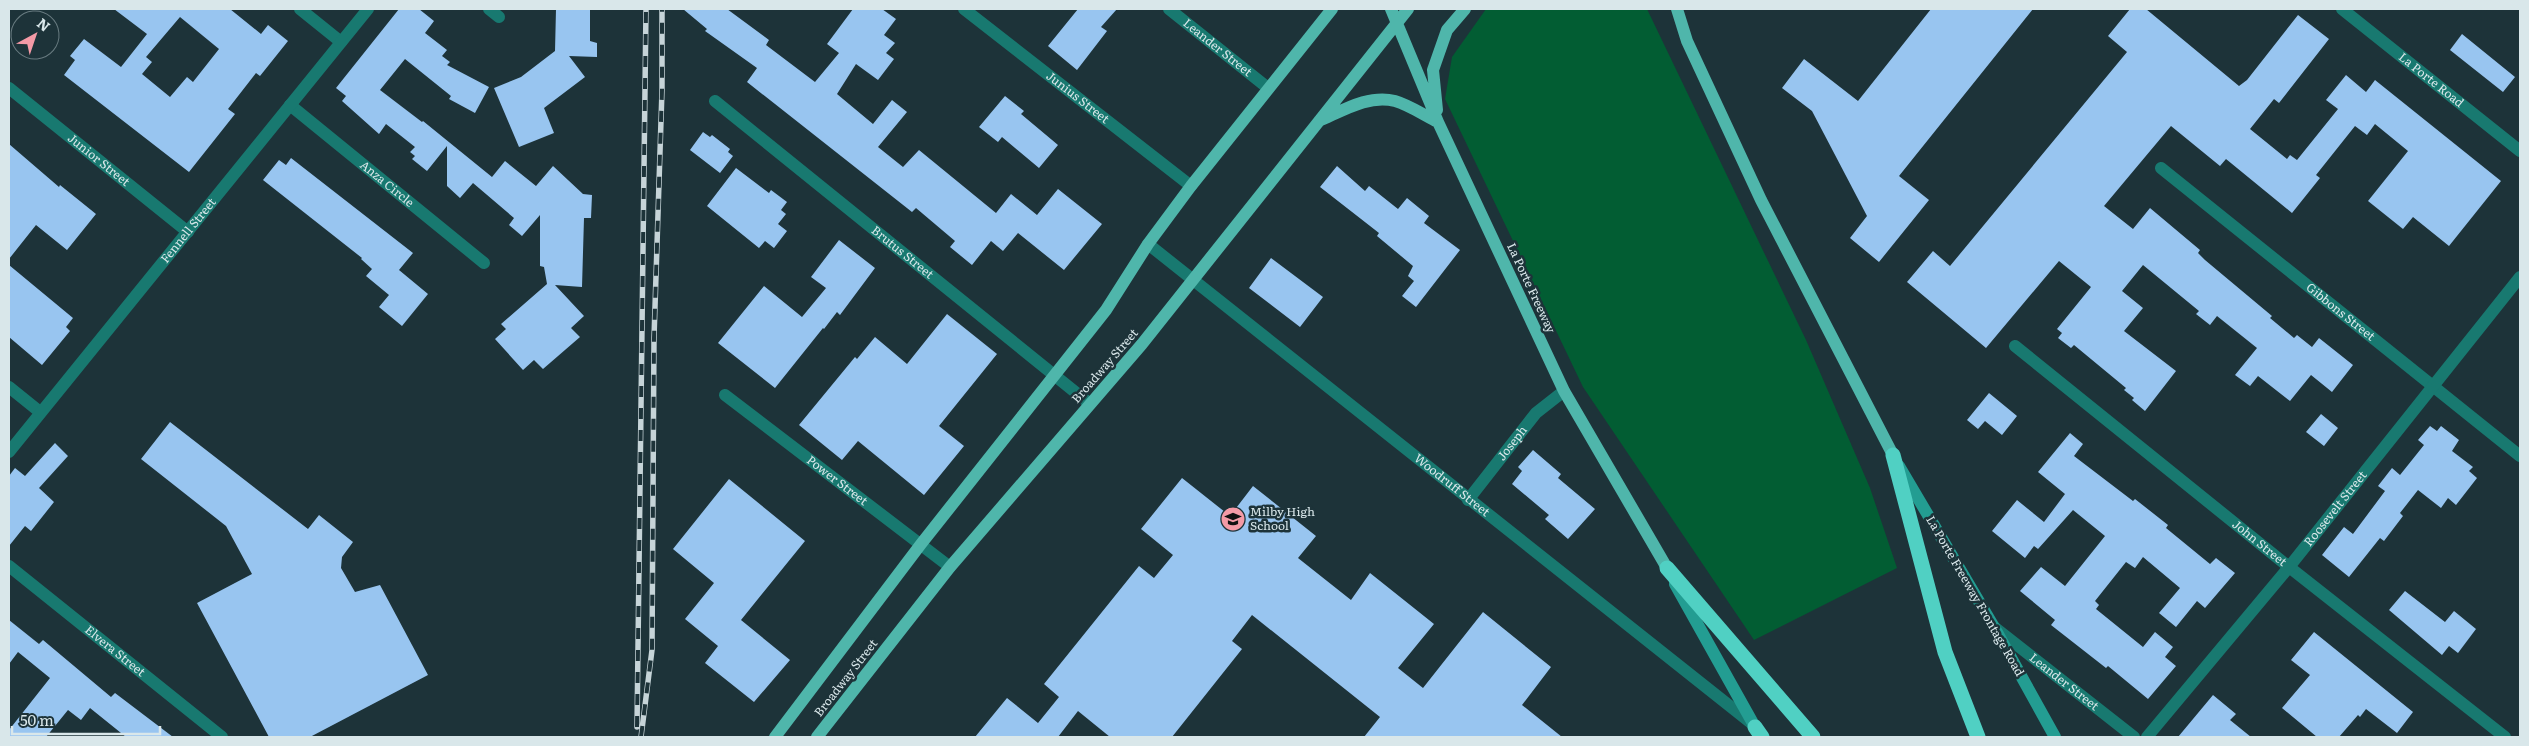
<svg xmlns="http://www.w3.org/2000/svg" width="2529" height="746" font-family="Literata,serif">
	<style>
		.green { fill: #025d33 }
		.building { fill: #98c5f0; fill-rule: evenodd }
		.lines { fill: none; stroke-linecap: round; stroke-linejoin: round }
		.minor { stroke: #187970; stroke-width: 12 }
		.secondary { stroke: #239d92; stroke-width: 12 }
		.primary { stroke: #4fb6ab; stroke-width: 12 }
		.motorway { stroke: #50d0c3; stroke-width: 15 }
		.rail-casing { stroke: #c6d4d8; stroke-width: 5.5 }
		.rail { stroke: #1d3339; stroke-width: 4; stroke-dasharray: 11; stroke-linecap: butt }
		.labels { text-anchor: middle; stroke-width: 5; stroke-linejoin: round; paint-order: stroke }
		.street-label { font-size: 12px; fill: #d9e7ea; stroke: #1d3339 }
		.poi-label { font-size: 12px; fill: #d9e7ea; stroke: #1d3339; text-anchor: start }
	</style>
	<rect width="100%" height="100%" fill="#1d3339"/>
	<path class="green" d="M1486 9H1647L1806 340 1870 488 1897 568 1754 640 1583 387 1445 99 1452 57Z"/>
	<path class="building" d="M114 9H230L261 34 268 25 288 41 260 76 256 73 228 109 235 114 189 172 64 75 75 60 70 56 84 39 121 67 147 34ZM180 17 219 49 193 82 187 77 170 97 142 74 152 62 146 57Z
		M399 9H419L434 21 425 33 447 50 442 56 450 62 447 65 489 87 475 113 449 99 451 96 405 59 380 90 422 122 423 121 492 177 505 161 536 186 553 166 583 194 592 195 591 218H584L582 287 555 285 584 316 571 328 580 337 543 369 534 360 523 370 495 339 506 329 501 324 547 284 544 267 540 266V215L522 236 509 225 514 218 473 183 460 198 447 186V146L427 171 412 159 415 156 410 152 415 147 386 124 379 134 342 101 346 96 336 88Z
		M556 9H590V41L597 43V57L569 56 585 77 544 108 554 133 519 147 494 88 521 77 555 51Z
		M683 9H727L769 40 766 45 815 82 839 53 827 44 853 9H882L896 19 884 35 895 43 886 53 894 59 878 80 856 64 837 94 873 124 892 100 907 112 878 147 903 167 919 150 996 213 1011 194 1037 215 1058 189 1102 224 1064 270 1018 233 1003 251 991 241 972 265 950 247 955 241 916 208 912 212 747 82 757 68 705 31 707 29Z
		M1078 9H1117L1101 27 1107 31 1077 70 1048 46Z
		M1931 9H2033L1899 176 1929 200 1879 262 1850 238 1867 216 1812 111 1782 88 1804 59 1858 101Z
		M2130 9H2146L2239 86 2247 80 2298 15 2329 39 2279 103 2274 99 2250 129 2287 159 2290 155 2297 160 2338 109 2326 100 2346 75 2366 92 2375 80 2501 181 2449 246 2413 217 2403 229 2368 201 2408 151 2375 124 2367 135 2355 126 2316 175 2320 178 2292 213 2226 159 2220 166 2171 126 2104 206 2133 229 2150 208 2200 250 2198 253 2205 260 2272 316 2270 318 2294 338 2297 335 2312 347 2319 338 2353 365 2332 392 2311 375 2290 401 2258 376 2250 386 2235 375 2257 348 2217 316 2210 325 2196 314 2199 311 2143 265 2122 291 2143 308 2124 331 2176 371 2145 411 2132 400 2134 398 2124 390 2126 388 2074 345 2071 348 2058 338 2062 333 2057 329 2091 287 2059 261 1986 348 1907 282 1933 251 1950 266 2127 52 2108 36Z
		M2462 34 2515 77 2503 92 2450 50Z
		M1005 96 1024 111 1021 114 1058 145 1039 168 1002 137 998 142 979 127Z
		M703 132 710 137 712 135 730 149 728 152 733 156 720 173 690 150Z
		M9 144 59 187 60 185 96 214 67 250 36 225 9 259Z
		M291 158 413 253 399 270 428 294 402 326 379 307 389 295 366 276 372 269 361 259 362 258 263 180 279 160 286 165Z
		M1337 166 1365 191 1369 186 1398 209 1407 198 1429 216 1424 223 1460 250 1416 307 1402 296 1414 281 1408 276 1413 266 1377 236 1379 233 1320 187Z
		M736 168 769 193 771 190 787 202 781 210 786 214 778 224 787 231 774 248 765 241 759 248 707 206Z
		M839 240 875 268 840 315 837 312 824 329 823 328 775 388 718 343 764 286 802 317 826 288 811 277Z
		M1271 258 1323 297 1300 327 1249 288Z
		M9 265 73 318 66 327 70 331 42 365 9 337Z
		M947 314 997 354 939 426 964 446 924 495 858 441 842 460 799 425 855 357 857 359 875 337 907 364Z
		M1989 393 2017 416 2002 435 1985 421 1978 429 1967 420Z
		M2321 414 2338 428 2324 446 2306 432Z
		M170 422 308 529 319 515 353 542 342 557 341 568 355 592 380 585 428 675 310 737H269L197 603 252 574 226 526 141 459Z
		M2430 426 2437 431 2441 426 2459 440 2452 451 2473 467 2469 471 2477 478 2456 505 2448 498 2441 508 2418 490 2400 513 2403 516 2384 541 2380 538 2349 577 2322 555 2344 527 2353 534 2385 491 2378 486 2392 468 2400 475 2424 445 2418 440Z
		M2070 433 2083 444 2074 456 2133 501 2135 499 2168 525 2166 528 2210 564 2216 558 2235 573 2205 608 2197 601 2176 627 2159 613 2180 588 2143 557 2135 568 2126 562 2095 601 2099 605 2096 609 2143 647 2155 632 2173 647 2165 657 2176 666 2148 699 2108 666 2106 668 2051 625 2055 620 2020 591 2041 567 2065 586 2105 536 2073 510 2038 549 2034 546 2025 558 1992 531 2017 500 2044 522 2065 494 2038 472Z
		M55 443 68 456 39 488 54 502 31 531 25 526 9 546V476L15 468 25 476Z
		M1533 450 1561 474 1558 478 1595 509 1568 539 1545 519 1549 515 1512 484 1522 471 1518 467Z
		M1182 478 1230 516 1253 486 1316 536 1298 558 1351 600 1370 573 1434 624 1398 668 1423 688 1483 612 1551 667 1522 705 1562 737H1364L1380 717 1252 615 1232 641 1242 649 1172 737H1110L1078 711 1058 737H975L1007 698 1038 723 1059 697 1044 684 1139 566 1154 578 1173 555 1141 529Z
		M729 479 805 541 741 620 790 660 754 702 705 663 718 646 685 619 714 583 673 549Z
		M2405 591 2445 622 2454 611 2476 629 2458 653 2449 646 2442 655 2389 610Z
		M9 620 39 644 43 640 111 697 115 693 173 737H126L90 708 81 720 68 710 46 737H9V730L50 678 18 652 9 664Z
		M2314 632 2413 712 2397 733 2366 709 2360 717 2358 715 2339 737H2317L2282 708 2310 675 2291 660Z
		M2213 695 2236 714 2230 720 2251 737H2178Z"/>
	<g class="lines">
		<g class="minor">
			<path d="M300 9 341 42"/>
			<path d="M489 9 499 17"/>
			<path id="s1" d="M964 9 1191 186"/>
			<path id="s2" d="M1169 9 1268 88"/>
			<path id="s3" d="M2342 9 2520 151"/>
			<path id="s4" d="M9 88 188 232"/>
			<path id="s5" d="M715 101 1090 404"/>
			<path id="s6" d="M290 105 484 263"/>
			<path id="s7" d="M2161 168 2520 456"/>
			<path id="s8" d="M1148 244 1755 726"/>
			<path id="s9" d="M2015 346 2289 567 2505 737"/>
			<path d="M9 387 40 412"/>
			<path id="s10" d="M725 395 950 567"/>
			<path id="s11" d="M9 452 368 9"/>
			<path id="s12" d="M1468 500 1536 413 1564 391"/>
			<path id="s13" d="M9 566 222 737"/>
			<path id="s14" d="M1994 627 2134 737"/>
			<path id="s15" d="M2147 737 2289 567 2520 277"/>
		</g>
		<path class="secondary" d="M1899 466 1994 627 2055 737
			M1675 584 1759 734"/>
		<path class="primary" d="M1391 9 1438 122 1564 391 1667 568
			M1677 9 1687 41 1761 200 1893 455
			M1437 110 1433 70 1447 30 1465 9
			M1319 121C1342 111 1369 94 1395 101 1409 105 1424 115 1438 122
			M775 737 921 544 1106 310 1148 244 1191 186 1332 9
			M817 737 950 567 1142 344 1408 9"/>
		<path class="motorway" d="M1893 455 1945 652 1978 737
			M1667 568 1813 737
			M1755 727 1762 737"/>
		<defs>
			<path id="rail" d="M637 727 646 9
				M641 737 652 650 654 338 662 90V9"/>
		</defs>
		<use href="#rail" class="rail-casing"/>
		<use href="#rail" class="rail"/>
	</g>
	<defs>
		<symbol id="school-disc" viewBox="-11 -11 22 22"><circle r="9.5" fill="#f49aa6" stroke="#1d3339"/><path d="M0-5L7-2L0 1L-7-2ZM-4 1L0 2.5L4 1V4Q0 6-4 4Z" fill="#111"/></symbol>
	</defs>
	<g fill-rule="evenodd">
		<use href="#school-disc" x="1219" y="505" width="28" height="28"/>
	</g>
	<g class="labels">
		<g class="street-label">
			<text dy="4" stroke="none"><textPath href="#s2" startOffset="62">Leander Street</textPath></text>
			<text dy="4" stroke="none"><textPath href="#s3" startOffset="114">La Porte Road</textPath></text>
			<text dy="4" stroke="none"><textPath href="#s1" startOffset="144">Junius Street</textPath></text>
			<text dy="4" stroke="none"><textPath href="#s4" startOffset="115">Junior Street</textPath></text>
			<text dy="4" stroke="none"><textPath href="#s6" startOffset="125">Anza Circle</textPath></text>
			<text dy="4" stroke="none"><textPath href="#s11" startOffset="285">Fennell Street</textPath></text>
			<text dy="4" stroke="none"><textPath href="#s5" startOffset="241">Brutus Street</textPath></text>
			<text transform="translate(1531 288) rotate(65)" y="4">La Porte Freeway</text>
			<text dy="4" stroke="none"><textPath href="#s7" startOffset="230">Gibbons Street</textPath></text>
			<text transform="translate(1105 366) rotate(-49)" y="4">Broadway Street</text>
			<text dy="4" stroke="none"><textPath href="#s12" startOffset="72">Joseph</textPath></text>
			<text dy="4" stroke="none"><textPath href="#s10" startOffset="141">Power Street</textPath></text>
			<text dy="4" stroke="none"><textPath href="#s8" startOffset="388">Woodruff Street</textPath></text>
			<text dy="4" stroke="none"><textPath href="#s15" startOffset="296">Roosevelt Street</textPath></text>
			<text dy="4" stroke="none"><textPath href="#s9" startOffset="314">John Street</textPath></text>
			<text transform="translate(1975 596) rotate(60)" y="4">La Porte Freeway Frontage Road</text>
			<text dy="4" stroke="none"><textPath href="#s13" startOffset="136">Elvera Street</textPath></text>
			<text transform="translate(846 678) rotate(-52)" y="4">Broadway Street</text>
			<text dy="4" stroke="none"><textPath href="#s14" startOffset="89">Leander Street</textPath></text>
		</g>
		<g class="poi-label">
			<text x="1250" y="516">Milby High<tspan x="1250" dy="14">School</tspan></text>
		</g>
	</g>
	<rect width="2529" height="746" fill="none" stroke="#d9e7ea" stroke-width="20"/>
	<g transform="translate(35 35) rotate(40)"><circle r="24" fill="#1d3339" stroke="#687b80"/>
	<path d="M0-4L9 19L0 12L-9 19Z" fill="#f49aa6"/>
	<text y="-8" font-size="14" font-weight="bold" text-anchor="middle" fill="#d9e7ea">N</text>
	</g>
	<path d="M12 726v8h148v-8" fill="none" stroke="#d9e7ea" stroke-width="2.5"/>
	<text x="20" y="726" font-size="15" fill="#d9e7ea" stroke="#1d3339" stroke-width="4" paint-order="stroke">50 m</text>
</svg>
